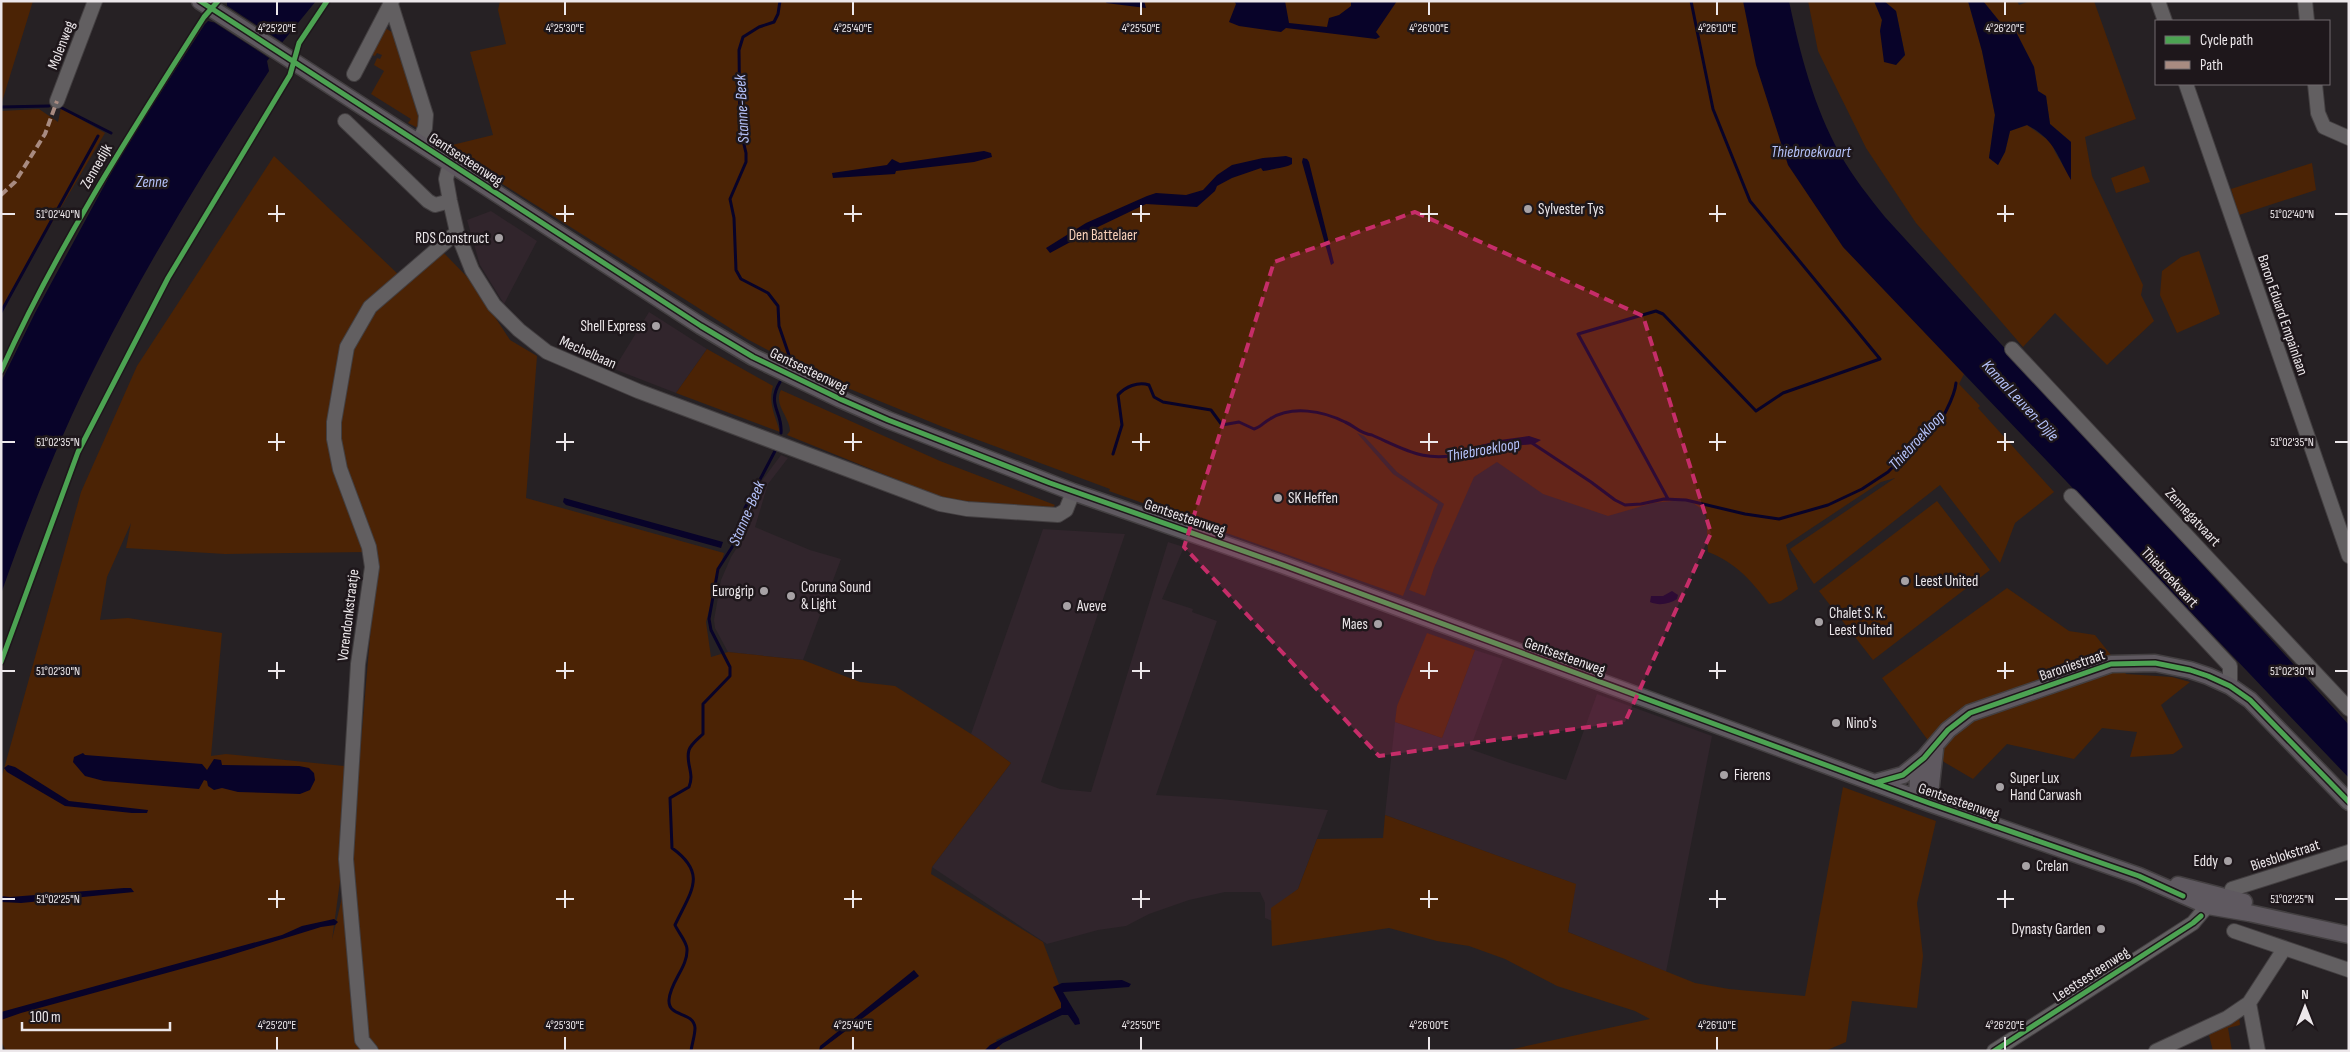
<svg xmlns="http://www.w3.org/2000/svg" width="2350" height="1052" font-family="'Sofia Sans Condensed',sans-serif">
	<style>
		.built { fill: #31252c }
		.green { fill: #4b2305; fill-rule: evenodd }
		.water { fill: #080329 }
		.pier { fill: #262124 }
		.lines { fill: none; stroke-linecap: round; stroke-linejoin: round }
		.stream { stroke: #080329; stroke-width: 3 }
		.minor-casing { stroke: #433f41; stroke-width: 16 }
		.major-casing { stroke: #433f41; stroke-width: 19 }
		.minor { stroke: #625f61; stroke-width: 14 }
		.major { stroke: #5f5960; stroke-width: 16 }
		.quiet { stroke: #a88b81; stroke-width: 4; stroke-dasharray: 8 4; stroke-linecap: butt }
		.cycleway-casing { stroke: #1e171b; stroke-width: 8 }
		.cycleway { stroke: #4ca352; stroke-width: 5 }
		.marked { fill: #c62d69; fill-opacity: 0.2; stroke: #c62d69; stroke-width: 4; stroke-dasharray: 10 6; stroke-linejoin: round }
		.ticks { fill: none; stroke: #ece7ea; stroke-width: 2 }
		.poi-dot { fill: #a7a2a5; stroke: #1e171b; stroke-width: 2 }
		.labels { text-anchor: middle; stroke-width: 5; stroke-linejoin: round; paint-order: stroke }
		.street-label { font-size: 15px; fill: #ece7ea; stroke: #1e171b }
		.poi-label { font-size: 15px; fill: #ece7ea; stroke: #1e171b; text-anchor: start }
		.park-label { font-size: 15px; fill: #fad3bc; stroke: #1e171b }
		.water-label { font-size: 16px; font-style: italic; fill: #b5c2fa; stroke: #1e171b }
		.ticks-label { font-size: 12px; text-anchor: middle; fill: #ece7ea; stroke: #1e171b; stroke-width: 5; stroke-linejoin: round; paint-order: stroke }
	</style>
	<rect width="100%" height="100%" fill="#262124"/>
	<path class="built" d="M491 211 537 241 504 304 480 265 467 220Z
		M649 312 707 349 676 393 614 369Z
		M781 455 788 458 768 484 755 527 810 550 841 559 803 660 728 652 715 628 714 620 721 580 731 557 742 540 758 486Z
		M1043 529 1125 534 1041 782 1060 789 1091 792 1168 542 1184 547 1162 599 1193 609 1192 612 1217 621 1156 795 1221 799 1328 810 1298 889 1272 921 1265 918V903L1260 892H1225L1189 900 1149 914 1126 926 1098 930 1047 944 932 867 1011 763 971 734Z
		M1475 650 1503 659 1470 749 1510 763 1566 780 1597 694 1712 736 1666 972 1568 932 1575 884 1385 815 1395 722 1442 738Z"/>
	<path class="green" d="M1 1H33L1 105Z
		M500 1H1745L1845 246 1964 374 1959 384 1980 406 1978 408 2054 492 2015 523 2000 563 1940 485 1814 584 1790 549 1895 478 1881 482 1786 545 1798 589 1781 601 1769 604C1750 579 1736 563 1708 552L1706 512 1690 501 1683 500 1653 503 1608 516 1543 494 1497 462 1474 477 1434 568 1425 596 1409 590 1444 504 1397 472 1364 436 1357 433 1393 474 1438 504 1403 596 1109 491 1110 489 943 427 828 380 787 360 747 339 689 302 444 147 493 135 470 52 506 44 498 10Z
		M1808 1H1874L1882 20 1880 31 1896 65 1905 55 1896 11 1884 1H1968L1982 51 1995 115 1989 158 1998 165 2005 152 2010 131 2027 125 2052 143 2055 152 2071 179V142L2050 124 2046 96 2038 91 2034 67 2015 30 2000 22 1983 1H2017L2019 5 2030 1H2094L2136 119 2085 137 2092 176 2143 285 2141 295 2154 321 2107 365 2055 313 2023 347 1916 223 1866 148 1818 51Z
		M381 26 394 33 420 123 418 128 408 123 411 119 371 94 384 71 374 65 377 58 380 59 382 55 377 53 375 56 367 53Z
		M61 108 105 133 1 309V111L39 109 58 122Z
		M274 156 400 276 442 251 472 282 510 340 537 356 526 498 724 553 706 622 711 657 728 652 803 660 860 682 895 686 979 739 1011 763 932 867 931 874 1043 942 1068 1008 996 1040 1001 1051H6L1 1041 2 776 81 492 137 366ZM346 472 377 556 351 859 332 940 343 859 344 766 226 754 211 756 222 633 128 618 100 620 107 577 131 523 126 548 225 554 367 552Z
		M2312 163 2316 190 2239 215 2231 189Z
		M2144 166 2150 182 2116 193 2111 178Z
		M2199 251 2220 314 2177 333 2160 295 2162 271 2181 257Z
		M707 349 773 386C768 403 775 415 780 432L676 393Z
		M781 390 940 461 1055 505 1050 510 993 506 945 499 787 435 790 431C790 417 773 405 781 390Z
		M1937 501 1990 570 1873 660 1819 591Z
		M2007 588 2069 631 2095 635 2126 674 2172 677 2190 682 2161 705 2183 747 2173 754 2130 757 2137 732 2102 728 2074 759 2007 744 1973 779 1944 762 1882 678Z
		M1427 633 1475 650 1442 738 1395 722 1397 706Z
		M1843 787 1936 821 1917 903 1923 956 1917 1008 1852 1001 1846 1042 1825 1051H1504L1650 1019 1635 1011 1557 986 1505 959 1469 946 1437 941 1389 928 1272 946 1271 908 1298 889 1317 839 1383 838 1385 815 1576 884 1568 932 1695 983 1729 989 1805 996Z
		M2239 1017 2240 1025 2228 1028 2232 1051H2213L2208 1031Z"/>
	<path class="water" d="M227 1H316L267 61 269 71C208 165 148 261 98 361 60 436 29 514 1 594V382L35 313 123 151 205 24 208 21 216 23 227 6Z
		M1107 1H1144L1146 8 1106 3Z
		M1234 1H1285L1289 23 1327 27 1329 18 1339 15 1351 6V1H1397L1376 32 1380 37 1376 39 1286 28 1281 32 1239 26 1229 22 1236 4Z
		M1743 1H1789C1800 54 1814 107 1840 154 1853 177 1869 197 1885 217L2349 725V778L1843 247 1788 165 1756 65Z
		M1874 1H1884L1896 11 1905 55 1896 65 1884 62 1880 31 1882 20Z
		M1968 1H1983L2000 22 2015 30 2034 67 2038 91 2046 96 2050 124 2071 142V180C2056 154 2055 140 2027 125L2010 131 2005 152 1998 165 1989 158 1995 115 1982 51Z
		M984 151 991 153 992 157 974 162 896 171 895 174 833 178 832 173 887 165 892 159 900 163Z
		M1286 156 1292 158V164C1288 167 1269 170 1263 171L1261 168 1232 178 1217 186 1215 191 1197 207 1146 204 1100 226 1050 253 1046 248 1086 223 1147 196 1156 193 1186 195 1203 190 1217 175 1232 165 1263 158Z
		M1303 158 1307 159 1309 162 1334 263 1331 265 1302 162Z
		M1529 436 1541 440 1534 444 1501 447 1475 455 1470 460 1466 459 1465 455 1470 448 1500 440Z
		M564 498 723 542 721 548 566 505 563 502Z
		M1672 591 1678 595 1677 599C1669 604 1659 606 1650 602L1651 596H1663Z
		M83 753 85 755 202 764 207 770 214 759 221 760 222 765 299 766 309 768 314 773 315 780 310 790 300 794 238 792 222 788 214 790 208 786 207 781 204 780 199 789 104 781 85 776 73 762 74 757Z
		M8 765 15 767 69 801 148 810 147 813H132L65 806 7 772 4 768Z
		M124 888H131L134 892 21 903 1 902V896L10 897Z
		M334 919 338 922 335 925 321 927 221 958 21 1013 1 1020V1012L282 935 302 926Z
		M914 970 919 976 819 1051 820 1046Z
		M1122 980 1131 984 1129 987 1063 992 1079 1019 1080 1024 1075 1025 1068 1015H1062L1003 1043 993 1051H984L990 1045 1061 1008V1003L1053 987 1062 983Z"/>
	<path class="pier" d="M226 5 285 44 272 60 215 23Z"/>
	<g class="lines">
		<path class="stream" d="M780 1 778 14 774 22 759 27 743 37 739 50 740 128 746 153V162L730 199 734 218 736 270 741 279 768 293 778 306 779 326 791 361
			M1 107 49 106
			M60 107 111 133
			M1 312 98 136
			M780 382C766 405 783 412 781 433
			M1532 443 1591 482 1615 500 1625 505 1641 504 1664 499 1686 500 1745 514 1779 519 1828 505 1862 489 1888 472 1945 413C1950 403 1955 394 1956 383
			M1113 454 1122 425 1118 395C1125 387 1138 381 1149 385L1154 397 1163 402 1211 410 1222 425 1239 422 1254 429C1261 427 1264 422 1270 419 1292 405 1323 411 1345 422 1355 426 1360 434 1372 435 1410 452 1425 463 1468 453
			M1668 499 1578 334 1656 311 1663 314 1756 411 1783 393 1880 359 1750 201 1713 109 1691 1
			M691 1051C692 1044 695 1035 695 1028 694 1011 668 1018 669 1000 670 982 688 967 687 949 687 942 678 932 675 925 691 891 708 874 672 848L670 798 689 787C695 773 685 763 689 750 691 744 698 739 703 734V704L730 676V667L711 630 709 619 718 569 736 541 745 508 775 451"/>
		<defs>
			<path id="minor" d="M390 1 426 115 425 128 418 143
				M2158 1 2165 21
				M2305 1 2307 21
				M354 74 392 1
				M2186 84 2349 556
				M2315 84 2318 113 2324 127 2349 138
				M57 101 95 1
				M345 121 428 201 435 205 450 201
				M450 163 446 179 450 201 457 232 472 270 494 305 519 330 547 352 638 391 940 504 967 509 1058 515 1066 510 1073 492
				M2012 349 2349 709
				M2071 496 2230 666V686
				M2232 889 2349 852
				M2234 931 2349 970
				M2249 1003 2258 1051
				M371 1051 362 1040 346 859 358 664 372 567 369 547 340 469 334 439V422L347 347 370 307 457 232
				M1994 1051 2193 923 2214 898
				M2156 1051 2227 1018 2249 1003 2284 949"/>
			<path id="major" d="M200 1 701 326 753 357 840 399 888 420 1073 492 1283 565 1929 803 2139 876 2208 906 2249 913 2349 935
				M1874 783 1903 775 1924 758
				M1917 799 1918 779 1924 758 1948 730 1970 713 2111 664 2155 663 2190 670 2208 676 2230 686 2250 700 2349 802
				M1929 803 1935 749
				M2178 885 2244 902"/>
		</defs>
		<use href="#minor" class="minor-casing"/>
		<use href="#major" class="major-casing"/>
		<use href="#minor" class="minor"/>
		<use href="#major" class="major"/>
		<path class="quiet" d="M1 195 15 182 45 134 57 101"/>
		<defs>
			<path id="cycleway" d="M200 1 701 326 753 357 840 399 888 420 1050 483 1283 565 1929 803 2139 876 2183 896
				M1 371C57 247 131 132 204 17L218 1
				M1 662 78 452 168 278 290 75 299 43 327 1
				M1875 783 1903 775 1924 758 1948 730 1970 713 2111 664 2155 663 2190 670 2208 676 2230 686 2250 700 2349 802
				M1994 1051 2193 923 2201 916"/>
		</defs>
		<use href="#cycleway" class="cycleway-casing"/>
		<use href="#cycleway" class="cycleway"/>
	</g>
	<path class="marked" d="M1415 212 1643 316 1711 533 1625 722 1379 756 1184 547 1274 262Z"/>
	<path class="ticks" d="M277 2V15M565 2V15M853 2V15M1141 2V15M1429 2V15M1717 2V15M2005 2V15M277 205V222M565 205V222M853 205V222M1141 205V222M1429 205V222M1717 205V222M2005 205V222M2 214H15M268 214H285M556 214H574M844 214H862M1132 214H1150M1420 214H1438M1709 214H1726M1997 214H2014M2335 214H2348M277 433V451M565 433V451M853 433V451M1141 433V451M1429 433V451M1717 433V451M2005 433V451M2 442H15M268 442H285M556 442H574M844 442H862M1132 442H1150M1420 442H1438M1709 442H1726M1997 442H2014M2335 442H2348M277 662V679M565 662V679M853 662V679M1141 662V679M1429 662V679M1717 662V679M2005 662V679M2 671H15M268 671H285M556 671H574M844 671H862M1132 671H1150M1420 671H1438M1709 671H1726M1997 671H2014M2335 671H2348M277 890V908M565 890V908M853 890V908M1141 890V908M1429 890V908M1717 890V908M2005 890V908M2 899H15M268 899H285M556 899H574M844 899H862M1132 899H1150M1420 899H1438M1709 899H1726M1997 899H2014M2335 899H2348M277 1037V1050M565 1037V1050M853 1037V1050M1141 1037V1050M1429 1037V1050M1717 1037V1050M2005 1037V1050"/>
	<g class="poi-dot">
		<circle cx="1528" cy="209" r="5"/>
		<circle cx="499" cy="238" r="5"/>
		<circle cx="656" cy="326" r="5"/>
		<circle cx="1278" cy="498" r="5"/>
		<circle cx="1905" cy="581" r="5"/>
		<circle cx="764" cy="591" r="5"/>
		<circle cx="791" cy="596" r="5"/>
		<circle cx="1067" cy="606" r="5"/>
		<circle cx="1819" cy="622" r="5"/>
		<circle cx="1378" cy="624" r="5"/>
		<circle cx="1836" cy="723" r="5"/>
		<circle cx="1724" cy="775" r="5"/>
		<circle cx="2000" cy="787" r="5"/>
		<circle cx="2228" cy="861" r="5"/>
		<circle cx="2026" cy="866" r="5"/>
		<circle cx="2101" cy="929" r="5"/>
	</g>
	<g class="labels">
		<g class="street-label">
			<text transform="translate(61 45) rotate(-69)" y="5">Molenweg</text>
			<text transform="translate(466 159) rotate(33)" y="5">Gentsesteenweg</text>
			<text transform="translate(96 166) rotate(-60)" y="5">Zennedijk</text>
			<text transform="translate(2283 315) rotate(71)" y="5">Baron Eduard Empainlaan</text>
			<text transform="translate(588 352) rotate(24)" y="5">Mechelbaan</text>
			<text transform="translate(809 370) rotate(26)" y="5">Gentsesteenweg</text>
			<text transform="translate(1185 517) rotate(19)" y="5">Gentsesteenweg</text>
			<text transform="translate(2193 517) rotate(47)" y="5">Zennegatvaart</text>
			<text transform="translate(2170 577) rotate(47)" y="5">Thiebroekvaart</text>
			<text transform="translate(348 615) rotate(-83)" y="5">Vorendonkstraatje</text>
			<text transform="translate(1565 656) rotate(20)" y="5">Gentsesteenweg</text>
			<text transform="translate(2072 665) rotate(-19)" y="5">Baroniestraat</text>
			<text transform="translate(1959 801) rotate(19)" y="5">Gentsesteenweg</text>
			<text transform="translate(2285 855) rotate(-18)" y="5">Biesblokstraat</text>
			<text transform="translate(2091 974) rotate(-33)" y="5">Leestsesteenweg</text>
		</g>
		<g class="poi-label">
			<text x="1538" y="214">Sylvester Tys</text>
			<text x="489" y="243" text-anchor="end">RDS Construct</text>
			<text x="646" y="331" text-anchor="end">Shell Express</text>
			<text x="1288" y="503">SK Heffen</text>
			<text x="1915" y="586">Leest United</text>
			<text x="801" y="592">Coruna Sound<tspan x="801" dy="17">&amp; Light</tspan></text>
			<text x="754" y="596" text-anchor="end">Eurogrip</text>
			<text x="1077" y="611">Aveve</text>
			<text x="1829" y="618">Chalet S. K.<tspan x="1829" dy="17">Leest United</tspan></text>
			<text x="1368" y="629" text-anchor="end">Maes</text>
			<text x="1846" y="728">Nino's</text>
			<text x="1734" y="780">Fierens</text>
			<text x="2010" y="783">Super Lux<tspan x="2010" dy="17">Hand Carwash</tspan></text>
			<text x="2218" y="866" text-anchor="end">Eddy</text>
			<text x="2036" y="871">Crelan</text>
			<text x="2091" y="934" text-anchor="end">Dynasty Garden</text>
		</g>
		<g class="park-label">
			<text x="1103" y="240">Den Battelaer</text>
		</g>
		<g class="water-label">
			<text transform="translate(741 109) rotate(-93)" y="6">Stanne-Beek</text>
			<text x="1811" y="157">Thiebroekvaart</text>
			<text x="152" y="187">Zenne</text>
			<text transform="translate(2021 400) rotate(47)" y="6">Kanaal Leuven-Dijle</text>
			<text transform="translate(1916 440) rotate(-47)" y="6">Thiebroekloop</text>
			<text transform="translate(1483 449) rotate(-10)" y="6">Thiebroekloop</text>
			<text transform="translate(746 513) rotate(-67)" y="6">Stanne-Beek</text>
		</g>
	</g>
	<g class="ticks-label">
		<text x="277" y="32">4°25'20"E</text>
		<text x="565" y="32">4°25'30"E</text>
		<text x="853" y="32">4°25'40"E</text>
		<text x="1141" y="32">4°25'50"E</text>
		<text x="1429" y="32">4°26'00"E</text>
		<text x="1717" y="32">4°26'10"E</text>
		<text x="2005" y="32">4°26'20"E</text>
		<text x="58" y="218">51°02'40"N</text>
		<text x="2292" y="218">51°02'40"N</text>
		<text x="58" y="446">51°02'35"N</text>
		<text x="2292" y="446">51°02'35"N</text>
		<text x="58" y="675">51°02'30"N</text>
		<text x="2292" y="675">51°02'30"N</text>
		<text x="58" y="903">51°02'25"N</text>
		<text x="2292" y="903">51°02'25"N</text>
		<text x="277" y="1029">4°25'20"E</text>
		<text x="565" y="1029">4°25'30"E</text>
		<text x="853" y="1029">4°25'40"E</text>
		<text x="1141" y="1029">4°25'50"E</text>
		<text x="1429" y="1029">4°26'00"E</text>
		<text x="1717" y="1029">4°26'10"E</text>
		<text x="2005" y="1029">4°26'20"E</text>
	</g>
	<rect width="2350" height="1052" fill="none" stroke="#ece7ea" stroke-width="5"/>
	<rect x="2155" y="20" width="175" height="65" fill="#1e171b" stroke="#706a6e"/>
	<rect x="2165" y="36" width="25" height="8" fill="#4ca352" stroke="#706a6e"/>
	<text x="2200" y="45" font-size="15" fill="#ece7ea">Cycle path</text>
	<rect x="2165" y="61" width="25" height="8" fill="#a88b81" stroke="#706a6e"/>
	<text x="2200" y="70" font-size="15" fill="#ece7ea">Path</text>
	<g transform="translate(2305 1007)" stroke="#1e171b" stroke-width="4" paint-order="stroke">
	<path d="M0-4L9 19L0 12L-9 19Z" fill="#ece7ea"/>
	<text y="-8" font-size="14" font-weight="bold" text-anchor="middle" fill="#ece7ea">N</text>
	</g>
	<path d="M22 1022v8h148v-8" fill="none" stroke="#ece7ea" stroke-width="2.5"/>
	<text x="30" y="1022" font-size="15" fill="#ece7ea" stroke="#1e171b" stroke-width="4" paint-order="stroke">100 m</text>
</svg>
